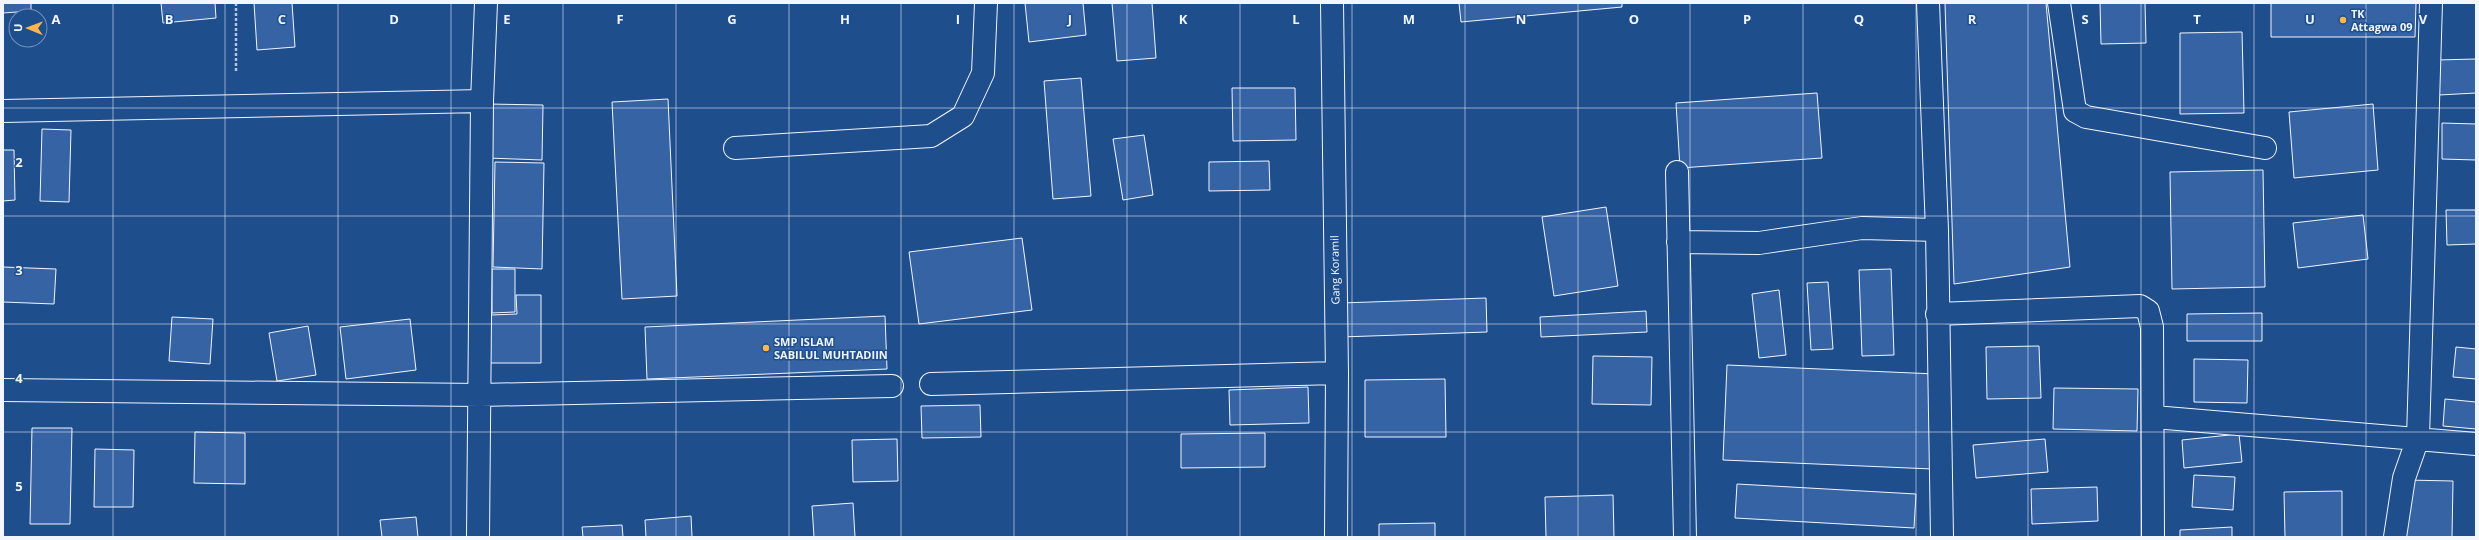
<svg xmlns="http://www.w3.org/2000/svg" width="2479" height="540" font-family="'Open Sans',sans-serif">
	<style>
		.building { fill: #3563a3; stroke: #f2f6ff }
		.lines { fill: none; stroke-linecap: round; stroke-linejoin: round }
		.minor-casing { stroke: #f2f6ff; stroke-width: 24 }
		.path { stroke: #b3c4dc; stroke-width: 2.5; stroke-dasharray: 3 2; stroke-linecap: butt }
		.minor { stroke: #1f4e8c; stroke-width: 22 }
		.grid { fill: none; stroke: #f2f6ff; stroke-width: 1; stroke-opacity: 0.55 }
		.poi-dot { fill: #ffb74d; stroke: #1f4e8c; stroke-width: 1.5 }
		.labels { text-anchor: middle; stroke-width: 3; stroke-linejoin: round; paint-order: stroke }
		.poi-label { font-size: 11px; font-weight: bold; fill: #f2f6ff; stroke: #1f4e8c; text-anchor: start }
		.street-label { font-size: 11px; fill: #f2f6ff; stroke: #1f4e8c }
		.grid-label { font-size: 13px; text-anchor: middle; font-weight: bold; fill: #f2f6ff; stroke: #1f4e8c; stroke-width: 3; stroke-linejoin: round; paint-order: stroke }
	</style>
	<rect width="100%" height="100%" fill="#1f4e8c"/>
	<path class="building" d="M3 3H31V11L3 13Z
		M161 3H215L216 18 163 23Z
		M254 3H292L295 47 257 50Z
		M1025 3H1083L1086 35 1029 42Z
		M1112 3H1152L1156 58 1117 61Z
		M1459 3H1622V7L1461 22Z
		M1945 3H2046L2070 267 1954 284Z
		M2100 3H2145L2146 43 2101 44Z
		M2271 3H2416L2415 37H2271Z
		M2242 32 2244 113 2180 114V33Z
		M2476 59V93L2439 95 2437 60Z
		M1081 78 1091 196 1053 199 1044 81Z
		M1232 88H1295L1296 140 1233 141Z
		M1817 93 1822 158 1680 168 1676 103Z
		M668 99 677 296 622 299 612 102Z
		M488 104 543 105 542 160 487 158Z
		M2373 104 2378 170 2294 178 2289 112Z
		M2442 123 2476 124V160L2442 159Z
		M42 129 71 130 69 202 40 201Z
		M1144 135 1153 195 1123 200 1113 139Z
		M3 150H14L15 200 3 201Z
		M1269 161 1270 190 1209 191V162Z
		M495 162 544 163 542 269 493 267Z
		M2263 170 2265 287 2172 289 2170 172Z
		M1606 207 1618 286 1554 296 1542 217Z
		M2446 210H2476V244L2447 245Z
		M2363 215 2368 259 2298 268 2293 223Z
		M1022 238 1032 310 919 324 909 252Z
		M3 267 56 269 54 304 3 302Z
		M492 269H515V312L492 313Z
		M1891 269 1894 355 1862 356 1859 270Z
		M1828 282 1833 349 1811 350 1807 283Z
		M1779 290 1786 355 1759 358 1752 294Z
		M516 295H541V363H490L491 315 517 314Z
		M1486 298 1487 332 1341 337V303Z
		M1646 311 1647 332 1541 337 1540 317Z
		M2262 313V341H2187V314Z
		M885 316 887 369 647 379 645 327Z
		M172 317 213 319 210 364 169 361Z
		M410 319 416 370 346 379 340 327Z
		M308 326 316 375 277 381 269 333Z
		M2039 346 2041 398 1987 399 1986 347Z
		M2456 347 2476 349V379L2453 377Z
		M1593 356 1652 357 1651 405 1592 404Z
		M2194 359 2248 360 2247 403 2194 402Z
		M1727 365 1936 374 1932 469 1723 460Z
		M1445 379 1446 437H1365V380Z
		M1308 387 1309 423 1230 425 1229 390Z
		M2054 388 2138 389 2137 431 2053 429Z
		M2445 399 2476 402V429L2443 426Z
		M980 405 981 437 922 438 921 406Z
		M32 428H72L70 524H30Z
		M195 432 245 433V484L194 483Z
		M1265 433V467L1181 468V434Z
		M2239 434 2242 462 2184 468 2182 440Z
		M897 439 898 481 853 482 852 440Z
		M2045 439 2048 472 1976 478 1973 445Z
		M95 449 134 450 133 507H94Z
		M2194 475 2235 477 2233 510 2192 507Z
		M2406 480 2453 481 2452 537H2405Z
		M1737 484 1916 494 1914 528 1735 518Z
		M2097 487 2098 521 2032 524 2031 489Z
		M2342 491V537H2285L2284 492Z
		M1613 495 1614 537H1546L1545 497Z
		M853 503 855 537H814L812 506Z
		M691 516 692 537H646L645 520Z
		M416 517 418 537H382L380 520Z
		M1435 523V537H1379V524Z
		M622 525 623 537H583L582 527Z
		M2232 527V537H2180V530Z"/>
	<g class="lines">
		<defs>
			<path id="minor" d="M1332 3 1337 373 1336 537
				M1928 3 1937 230
				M2059 3 2075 111 2086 117 2265 148
				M3 111 482 101
				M735 148 931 136 963 116 983 73 986 3
				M1677 172 1685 537
				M1678 242 1759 243 1862 228 1937 230 1942 537
				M1937 314 2140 306 2148 311 2152 327 2153 537
				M931 384 1337 373
				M3 390 481 395 892 386
				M2154 417 2476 444
				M478 537 482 101 486 3
				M2395 537 2404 478 2418 438 2431 3"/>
		</defs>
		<use href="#minor" class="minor-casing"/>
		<path class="path" d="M236 3V73"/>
		<use href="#minor" class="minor"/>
	</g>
	<path class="grid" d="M113 3V537M225 3V537M338 3V537M451 3V537M563 3V537M676 3V537M789 3V537M901 3V537M1014 3V537M1127 3V537M1240 3V537M1352 3V537M1465 3V537M1578 3V537M1690 3V537M1803 3V537M1916 3V537M2028 3V537M2141 3V537M2254 3V537M2366 3V537M3 108H2476M3 216H2476M3 324H2476M3 432H2476"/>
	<g class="poi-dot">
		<circle cx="2343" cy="20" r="4"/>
		<circle cx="766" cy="348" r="4"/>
	</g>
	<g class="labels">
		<g class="poi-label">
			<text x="2351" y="18">TK<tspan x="2351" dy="13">Attagwa 09</tspan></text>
			<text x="774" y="346">SMP ISLAM<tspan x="774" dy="13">SABILUL MUHTADIIN</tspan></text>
		</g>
		<g class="street-label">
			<text transform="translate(1335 270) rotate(-91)" y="4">Gang Koramil</text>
		</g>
	</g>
	<g class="grid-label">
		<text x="56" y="24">A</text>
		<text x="169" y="24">B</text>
		<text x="282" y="24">C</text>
		<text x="394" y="24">D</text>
		<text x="507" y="24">E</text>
		<text x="620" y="24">F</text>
		<text x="732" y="24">G</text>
		<text x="845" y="24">H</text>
		<text x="958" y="24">I</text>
		<text x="1070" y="24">J</text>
		<text x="1183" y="24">K</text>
		<text x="1296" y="24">L</text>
		<text x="1409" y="24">M</text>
		<text x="1521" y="24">N</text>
		<text x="1634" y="24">O</text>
		<text x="1747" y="24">P</text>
		<text x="1859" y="24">Q</text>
		<text x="1972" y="24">R</text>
		<text x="2085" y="24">S</text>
		<text x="2197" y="24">T</text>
		<text x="2310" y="24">U</text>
		<text x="2423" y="24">V</text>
		<text x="19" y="167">2</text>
		<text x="19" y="275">3</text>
		<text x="19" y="383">4</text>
		<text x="19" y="491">5</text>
	</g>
	<rect width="2479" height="540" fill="none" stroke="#f2f6ff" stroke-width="8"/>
	<g transform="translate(28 28) rotate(271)"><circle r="19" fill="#1f4e8c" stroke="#7391ba"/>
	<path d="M0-3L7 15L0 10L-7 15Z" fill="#ffb74d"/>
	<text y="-6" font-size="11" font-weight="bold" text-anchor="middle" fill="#f2f6ff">U</text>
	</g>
</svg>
